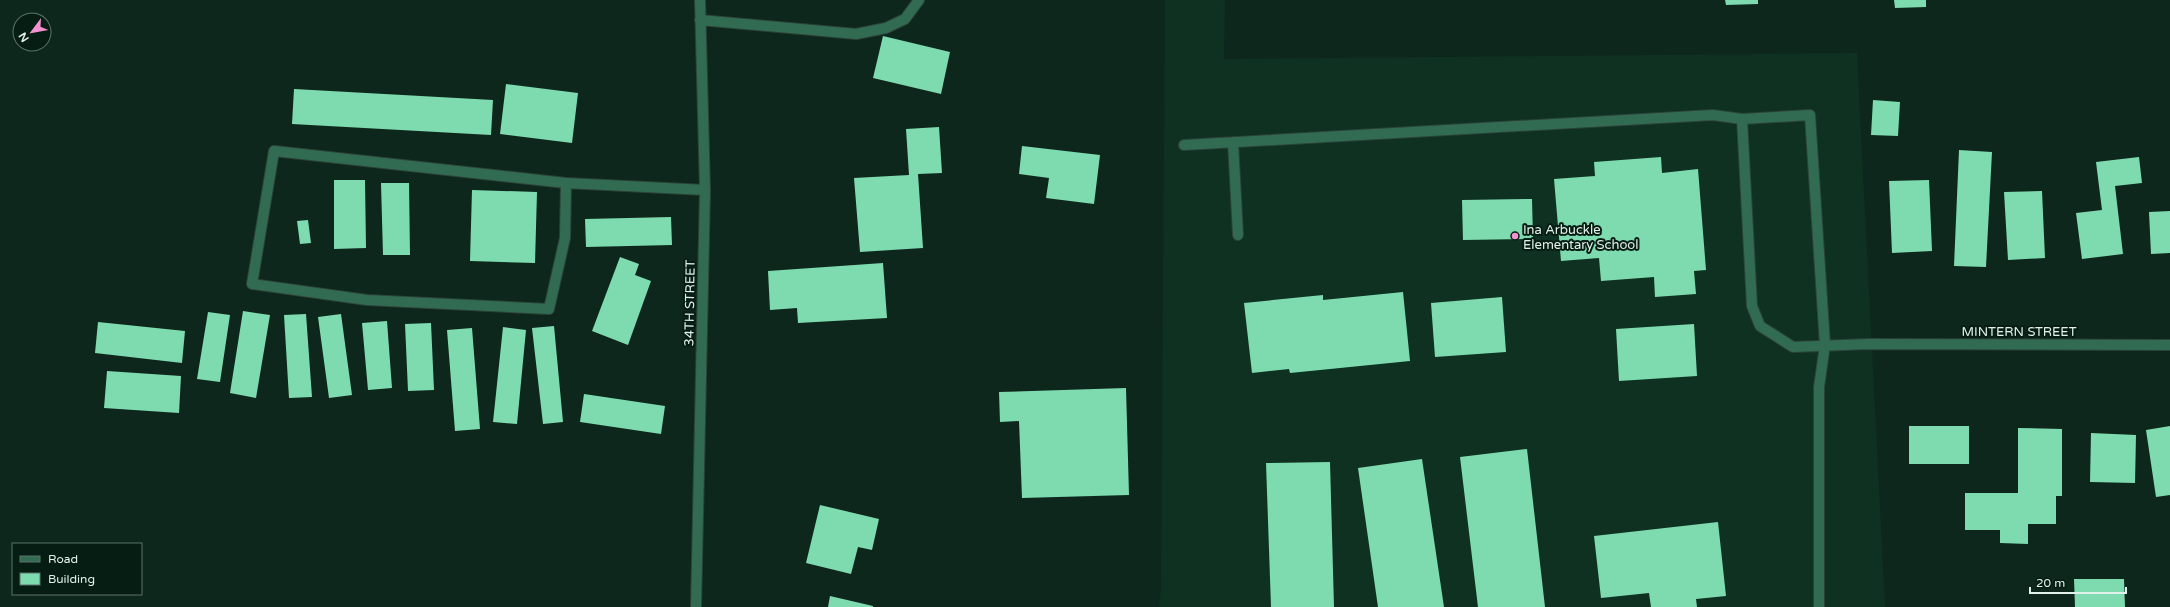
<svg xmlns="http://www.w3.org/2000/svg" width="2170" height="607" font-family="'Varela Round',sans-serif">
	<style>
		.built { fill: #0f3122 }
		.building { fill: #7edbb0 }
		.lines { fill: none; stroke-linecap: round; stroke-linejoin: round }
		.minor-casing { stroke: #2c4339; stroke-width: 12 }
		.minor { stroke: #316c52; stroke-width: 10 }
		.poi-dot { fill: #f690d0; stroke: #051d13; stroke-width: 1.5 }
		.labels { text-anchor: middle; stroke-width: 4; stroke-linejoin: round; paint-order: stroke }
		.poi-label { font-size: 13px; fill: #e2f1e9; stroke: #051d13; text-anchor: start }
		.street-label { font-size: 13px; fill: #e2f1e9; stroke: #051d13 }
	</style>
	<rect width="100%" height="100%" fill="#0e271c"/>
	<path class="built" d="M1165 0H1225L1224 59 1857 53 1885 607H1159L1161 589Z"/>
	<path class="building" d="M1725 0H1758V4L1726 5Z
		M1894 0H1926V7L1895 8Z
		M883 36 950 52 941 94 873 78Z
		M506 84 578 93 572 143 500 134Z
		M294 89 493 100 491 135 292 124Z
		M1873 100 1900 102 1898 136 1871 135Z
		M939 127 942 173 918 174 923 248 860 252 854 178 909 175 906 129Z
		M1022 146 1100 155 1094 204 1046 198 1049 178 1019 174Z
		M1959 150 1992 152 1986 267 1954 266Z
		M1661 157 1662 173 1698 169 1706 270 1694 271 1696 294 1655 297 1654 277 1601 281 1599 258 1561 261 1554 179 1595 176 1594 162Z
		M2139 157 2142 183 2115 186 2123 254 2082 259 2076 213 2102 210 2096 162Z
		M334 180H365L366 248 334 249Z
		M1929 180 1932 251 1892 253 1889 181Z
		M381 183H409L410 255H383Z
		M472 190 537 192 535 263 470 261Z
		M2042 191 2045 258 2008 260 2004 192Z
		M1532 199 1533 239 1463 240 1462 200Z
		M2170 211V253L2151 254 2149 212Z
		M671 217 672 245 586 247 585 219Z
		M308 220 311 243 300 244 297 221Z
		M620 257 639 264 635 275 651 281 628 345 592 331Z
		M883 263 887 318 798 323 797 308 770 310 768 271Z
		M1403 292 1410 361 1290 373 1289 369 1252 373 1244 303 1323 295V300Z
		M1502 297 1506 352 1435 357 1431 303Z
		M243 311 270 315 256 398 230 393Z
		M208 312 230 315 220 382 197 379Z
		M306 314 312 397 289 398 284 315Z
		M341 314 352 395 329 398 318 317Z
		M387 321 392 388 368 390 362 323Z
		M98 322 185 331 182 363 95 353Z
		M431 323 434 390 408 391 405 324Z
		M1694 324 1697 376 1619 381 1616 329Z
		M554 326 563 422 543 424 532 328Z
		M503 327 526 330 517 424 493 422Z
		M472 328 480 429 455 431 447 330Z
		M107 371 181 376 179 413 104 408Z
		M1126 388 1129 495 1022 498 1019 421 1000 422 999 392Z
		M584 394 665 406 661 434 580 422Z
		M1909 426H1969V464H1909Z
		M2170 426V495L2156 497 2146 430Z
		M2018 428 2062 429V496H2056V524H2028V544L2000 543V530H1965V493H2018Z
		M2091 433 2136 435 2135 483 2090 482Z
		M1527 449 1545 607H1478L1460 457Z
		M1422 459 1444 607H1378L1358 468Z
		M1330 462 1334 607H1271L1266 463Z
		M820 505 879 519 872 550 858 547 851 574 806 563Z
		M1718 522 1726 596 1696 599 1697 607H1651L1649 593 1601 598 1594 536Z
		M2074 579H2124L2125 607H2075Z
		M830 596 873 606V607H828Z"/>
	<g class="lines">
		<defs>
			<path id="minor" d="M700 20 856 34 886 28 905 19 919 0
				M1233 142 1238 235
				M1184 145 1713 115 1742 119
				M566 183 565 238 549 309 367 300 252 284 274 151 566 183 705 190
				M696 607 705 190 700 0
				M1819 607V387L1825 345 1810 115 1742 119 1752 306 1760 326 1793 347 1868 344 2170 345"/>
		</defs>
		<use href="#minor" class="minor-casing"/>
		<use href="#minor" class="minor"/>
	</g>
	<circle class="poi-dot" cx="1515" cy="236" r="4"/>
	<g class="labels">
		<g class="poi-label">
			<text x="1523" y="234">Ina Arbuckle<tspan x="1523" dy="15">Elementary School</tspan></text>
		</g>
		<g class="street-label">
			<text transform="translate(689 303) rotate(-89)" y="5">34TH STREET</text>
			<text x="2019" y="336">MINTERN STREET</text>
		</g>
	</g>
	<rect x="12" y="543" width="130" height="52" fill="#051d13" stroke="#5d7269"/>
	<rect x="20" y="556" width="20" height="6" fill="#316c52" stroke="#5d7269"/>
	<text x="48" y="563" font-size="12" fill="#e2f1e9">Road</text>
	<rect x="20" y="573" width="20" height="12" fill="#7edbb0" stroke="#5d7269"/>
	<text x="48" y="583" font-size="12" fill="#e2f1e9">Building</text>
	<g transform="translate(32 32) rotate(238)"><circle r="19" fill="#051d13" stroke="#5d7269"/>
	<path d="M0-3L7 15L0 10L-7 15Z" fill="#f690d0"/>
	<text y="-6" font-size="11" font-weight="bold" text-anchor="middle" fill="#e2f1e9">N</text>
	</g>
	<path d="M2030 587v6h96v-6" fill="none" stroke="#e2f1e9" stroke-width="2"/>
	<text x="2036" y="587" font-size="12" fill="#e2f1e9" stroke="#051d13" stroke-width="3" paint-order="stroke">20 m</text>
</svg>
